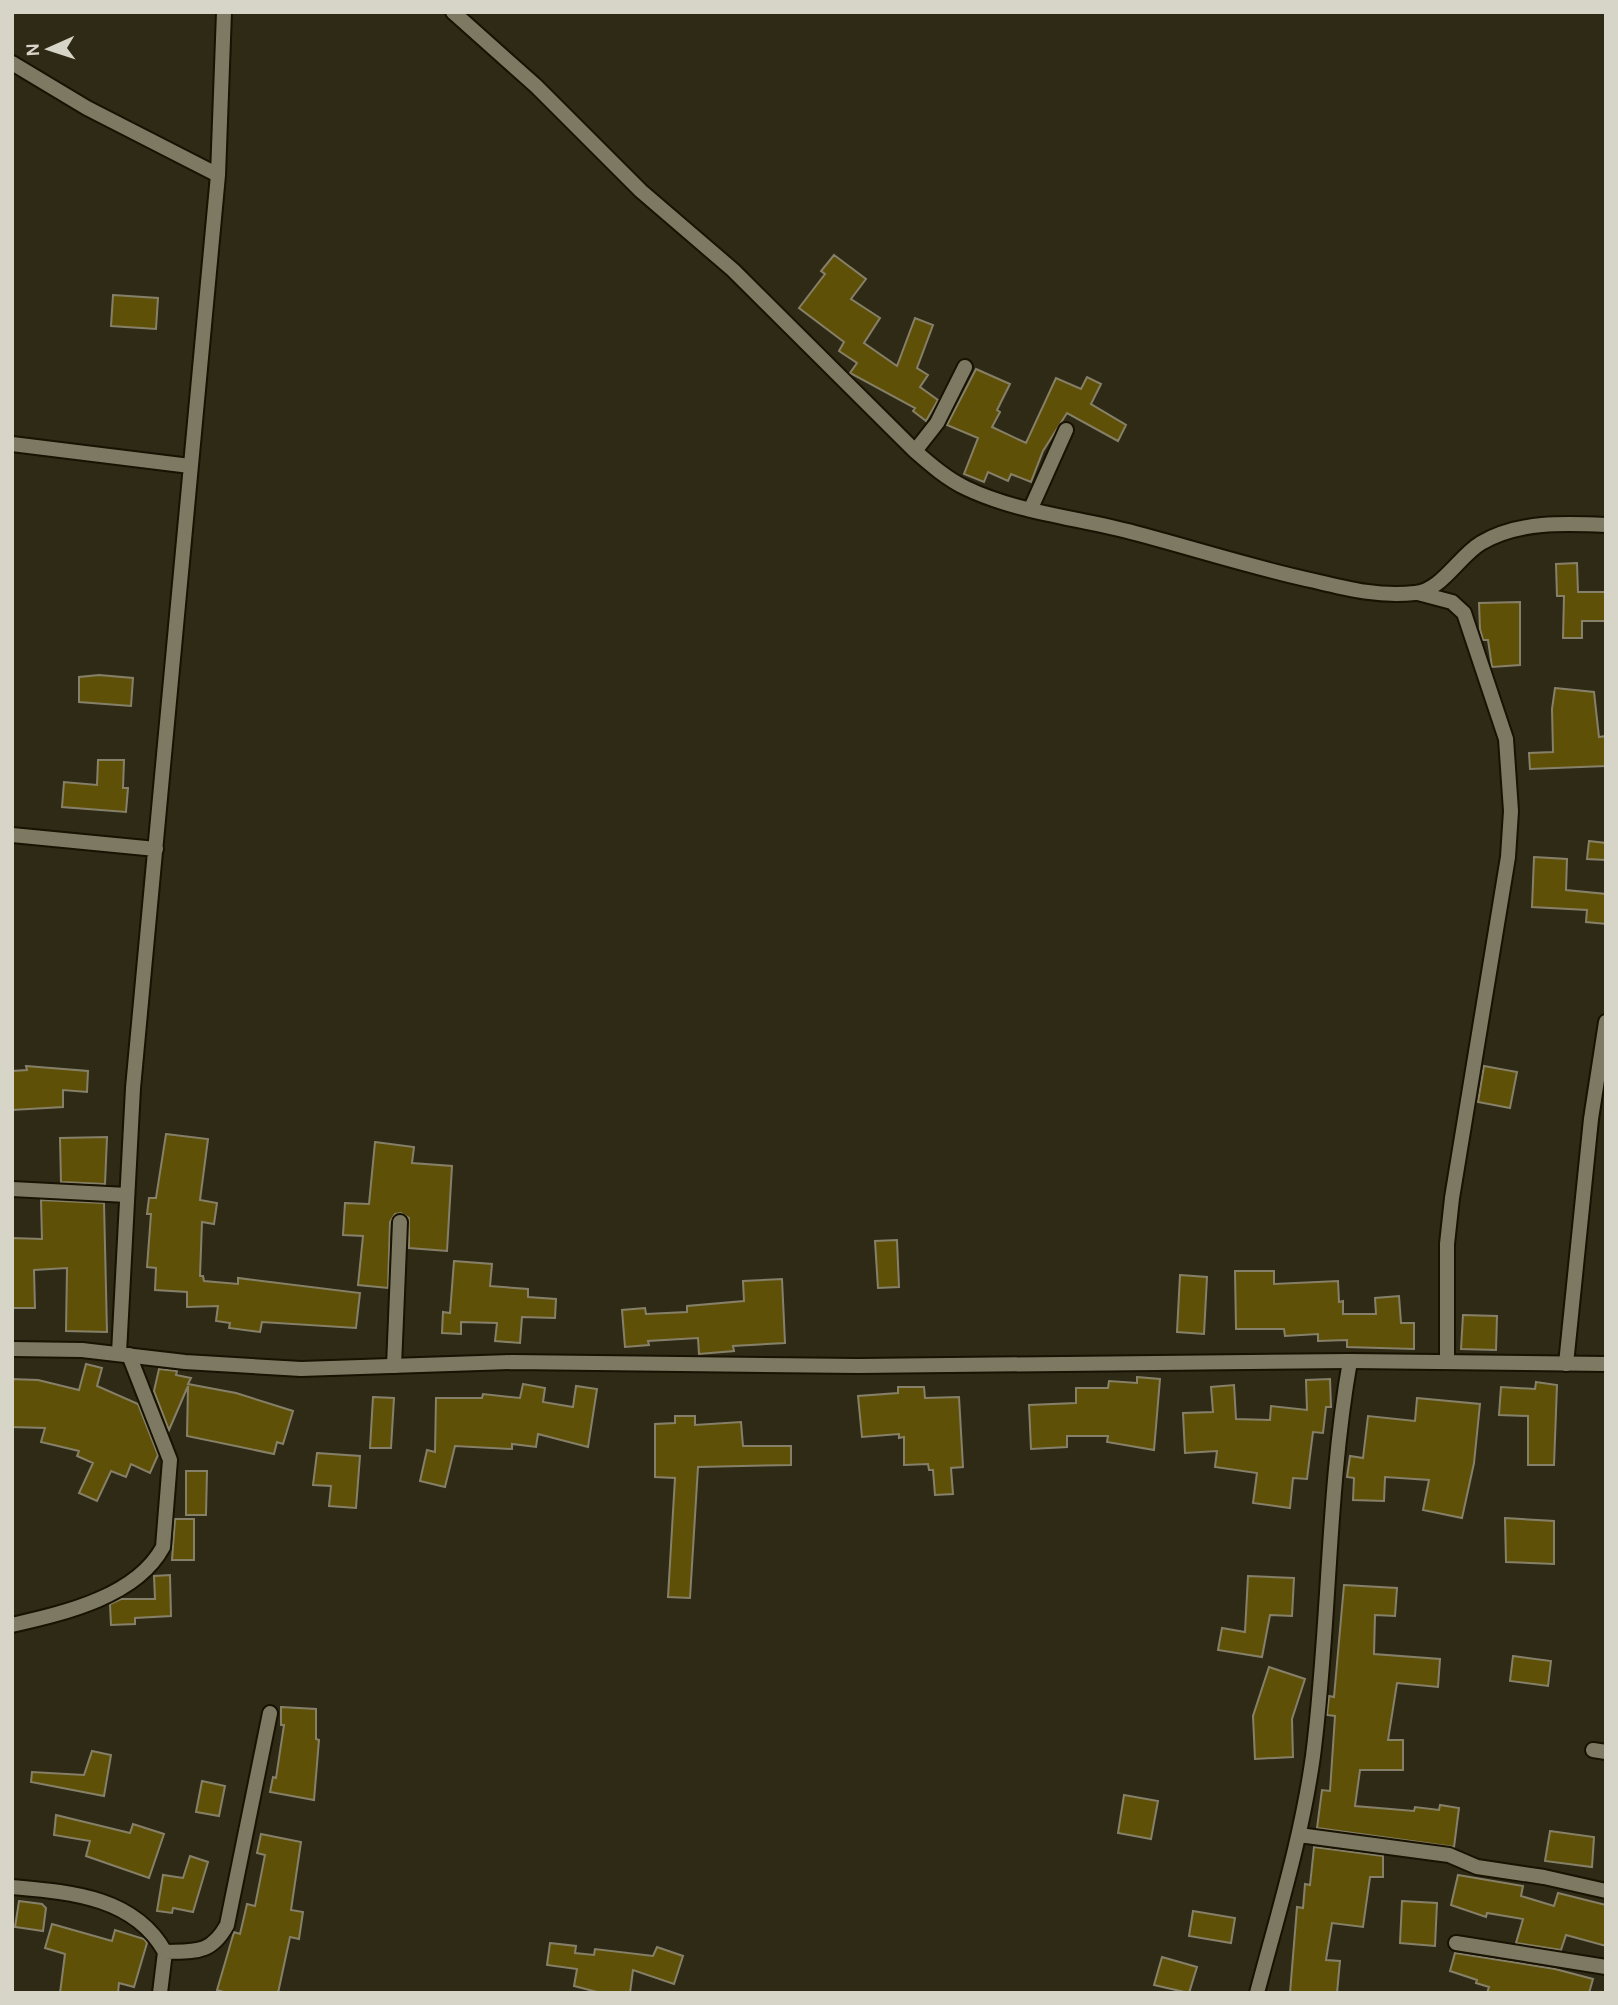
<svg xmlns="http://www.w3.org/2000/svg" width="1618" height="2005" font-family="Karla,sans-serif">
	<style>
		.building { fill: #5f5008; stroke: #868069; stroke-width: 2 }
		.lines { fill: none; stroke-linecap: round; stroke-linejoin: round }
		.minor-casing { stroke: #171201; stroke-width: 18 }
		.tertiary-casing { stroke: #171201; stroke-width: 18 }
		.minor { stroke: #7e7962; stroke-width: 14 }
		.tertiary { stroke: #7e7962; stroke-width: 14 }
	</style>
	<rect width="100%" height="100%" fill="#2f2a16"/>
	<path class="building" d="M834 255 866 279 851 299 880 318 864 343 897 366 915 318 933 325 917 368 928 375 920 387 938 400 926 421 913 411 915 408 850 373 857 363 839 351 844 342 799 308 825 274 821 271Z
		M113 295 158 298 156 329 111 326Z
		M976 369 1010 384 997 410 1000 412 992 427 1026 443 1056 378 1081 389 1087 377 1101 384 1091 404 1126 425 1118 441 1067 413 1043 451 1031 482 1011 474 1008 481 988 472 984 482 964 474 978 438 947 425Z
		M1577 563 1578 592H1606V621H1582V638H1563L1564 596H1557L1556 564Z
		M1520 602V665L1492 667 1488 640H1483L1480 629 1479 603Z
		M99 675 133 678 131 706 79 702V677Z
		M1555 688 1594 692 1599 737 1606 736V766L1530 769 1529 753 1553 752 1552 709Z
		M98 760H124L123 788H128L126 812 62 807 64 782 97 785Z
		M1589 841 1606 843V860L1587 859Z
		M1534 857 1567 859 1566 890 1606 894V924L1586 922 1587 910 1532 907Z
		M26 1066 88 1071 87 1092 63 1090V1107L12 1110V1071L27 1070Z
		M1484 1066 1517 1072 1510 1108 1478 1102Z
		M166 1134 208 1139 200 1200 217 1203 214 1224 202 1222 200 1276H203L204 1281 238 1284V1278L360 1293 356 1328 262 1322 260 1332 229 1328 230 1323 216 1321 218 1306 187 1307V1292L155 1290 156 1268 147 1267 151 1214H147L149 1198H156Z
		M107 1137 105 1184 61 1182 60 1138Z
		M375 1142 414 1147 412 1163 452 1166 447 1251 409 1248V1218L401 1213 395 1214 390 1222 388 1288 358 1285 363 1236 343 1235 345 1203 369 1204Z
		M41 1200 104 1203 107 1332 66 1331 67 1268 34 1270 35 1308H12V1238L42 1239Z
		M897 1240 899 1287 878 1288 875 1241Z
		M454 1261 492 1264 490 1286 528 1289V1297L556 1299 555 1318 522 1317 520 1343 495 1341 497 1323 461 1322V1334L442 1333 443 1312 450 1313Z
		M1235 1271H1274V1284L1338 1281 1339 1302 1343 1301V1314H1376L1375 1298 1399 1296 1401 1323H1414V1349L1347 1347V1340L1318 1341V1334L1285 1336 1284 1329H1236Z
		M1180 1275 1207 1277 1204 1334 1177 1332Z
		M782 1279 785 1343 733 1346 734 1351 699 1354 698 1338 648 1341 649 1345 625 1347 622 1310 645 1308 646 1314 687 1312V1306L744 1301 743 1281Z
		M1463 1315 1497 1316 1496 1350 1461 1349Z
		M86 1364 102 1368 97 1386 138 1404 158 1455 150 1473 131 1464 126 1477 111 1471 97 1501 79 1493 93 1463 77 1456 79 1451 41 1442 45 1428 12 1427V1379L38 1380 79 1390Z
		M159 1369 177 1371 176 1375 191 1378 188 1384 236 1393 293 1411 283 1444 277 1442 274 1454 187 1436 188 1386 169 1430 154 1391Z
		M1137 1377 1160 1379 1154 1450 1107 1442 1108 1436H1067V1447L1031 1449 1029 1405 1076 1403V1388H1108L1109 1381 1137 1383Z
		M1330 1379 1331 1407H1326L1323 1433 1313 1432 1307 1479 1293 1478 1290 1508 1253 1503 1257 1473 1215 1467 1217 1451 1185 1453 1183 1413 1213 1412 1211 1387 1234 1385 1236 1419 1270 1420 1271 1406 1307 1410 1306 1380Z
		M1536 1382 1557 1385 1554 1465H1528V1416L1499 1415 1501 1387 1535 1389Z
		M523 1384 545 1388 543 1402 573 1407 576 1386 597 1389 588 1447 538 1434 536 1447 512 1444V1449L455 1446 445 1487 420 1481 427 1450 435 1452 436 1398H482L483 1394 520 1398Z
		M898 1387H924L925 1398 959 1397 963 1467 951 1468 953 1494 935 1495 933 1470H929L928 1464 904 1465V1437L899 1438V1434L862 1437 858 1396 898 1393Z
		M373 1397 394 1398 391 1448H370Z
		M1417 1398 1480 1404 1474 1463 1462 1518 1423 1510 1429 1480 1385 1477 1384 1501 1353 1500 1354 1478 1347 1477 1350 1456 1363 1458 1368 1416 1415 1421Z
		M675 1416H695V1425L741 1422 743 1446H791V1465L698 1467 690 1598 668 1597 675 1478 655 1477V1424L675 1423Z
		M317 1453 360 1456 356 1508 329 1506 331 1486 313 1485Z
		M186 1471H207L206 1515H186Z
		M1505 1518 1554 1521V1564L1506 1562Z
		M175 1519H194V1560H172Z
		M170 1575 171 1616 135 1618V1624L111 1625 110 1604 121 1599H155L154 1576Z
		M1248 1576 1294 1578 1292 1616 1270 1615 1262 1657 1218 1650 1222 1628 1245 1632Z
		M1344 1585 1397 1588 1395 1616 1375 1615 1374 1654 1440 1659 1438 1687 1397 1683 1388 1740H1403V1770H1360L1355 1806 1414 1811 1415 1807 1439 1810 1440 1805 1459 1808 1454 1847 1317 1828 1322 1790 1330 1791 1335 1716 1327 1715 1329 1696 1334 1697Z
		M1513 1656 1551 1661 1548 1686 1510 1681Z
		M1269 1667 1305 1679 1292 1719 1293 1757 1255 1759 1253 1716Z
		M281 1707 316 1709V1739L319 1740 314 1800 270 1792 273 1777 276 1778 284 1725H281Z
		M92 1751 111 1755 104 1796 31 1782 32 1772 84 1775Z
		M202 1781 225 1786 219 1816 196 1812Z
		M1124 1795 1158 1801 1151 1839 1118 1833Z
		M56 1815 130 1833 133 1824 164 1834 149 1878 86 1856 90 1841 54 1835Z
		M1550 1831 1594 1837 1592 1867 1545 1861Z
		M261 1834 301 1842 291 1910 303 1912 299 1939 290 1937 278 1993H227L217 1990 234 1932 240 1934 247 1904 255 1906 265 1855 257 1853Z
		M1314 1847 1383 1856V1877H1370L1363 1927 1332 1923 1326 1960 1340 1961 1337 1993H1290L1297 1907 1303 1908 1305 1884 1310 1885Z
		M190 1856 208 1862 193 1912 173 1908 172 1913 157 1911 163 1875 183 1878Z
		M1458 1875 1523 1886 1521 1896 1554 1906 1558 1893 1606 1905V1946L1566 1935 1561 1950 1516 1943 1523 1919 1487 1913 1486 1917 1451 1905Z
		M19 1901 42 1904 46 1908 43 1931 15 1927Z
		M1402 1901 1437 1903 1435 1946 1400 1943Z
		M1193 1911 1235 1918 1231 1943 1189 1936Z
		M52 1924 112 1941 115 1930 144 1939 147 1943 134 1987 119 1983 118 1993H60L65 1954 45 1948Z
		M550 1943 576 1946 575 1953 594 1955 595 1949 653 1956 657 1947 683 1956 674 1984 633 1970 630 1993H601L574 1986 577 1969 547 1965Z
		M1455 1953 1555 1969 1593 1979 1589 1993H1487L1489 1987 1476 1983 1477 1980 1450 1971Z
		M1162 1957 1197 1967 1189 1993 1154 1985Z"/>
	<g class="lines">
		<defs>
			<path id="minor" d="M453 12 536 86 641 191 733 270 915 451C931 465 947 479 966 488 1018 513 1080 518 1135 533 1196 549 1254 568 1315 581 1348 589 1380 597 1415 593 1441 591 1459 556 1481 543 1518 521 1565 523 1606 525
				M12 63 87 108 218 175
				M12 444 190 466
				M915 451 937 423 965 367
				M1031 508 1066 430
				M1418 593 1452 602 1464 613 1506 739 1511 811 1508 857 1452 1198 1447 1244V1361
				M12 835 156 849
				M12 1189 127 1195
				M119 1353 133 1088 218 175 224 12
				M1566 1364 1591 1119 1606 1022
				M394 1366 400 1222
				M12 1625C64 1613 136 1597 163 1547L170 1460 129 1355
				M1593 1750 1606 1752
				M1299 1835 1449 1855 1477 1867 1544 1877 1606 1891
				M12 1887C68 1892 134 1896 165 1952L160 1993
				M1456 1943 1606 1967
				M165 1952C196 1951 211 1954 227 1925L270 1713
				M1257 1993C1278 1914 1302 1836 1313 1756 1330 1624 1327 1491 1350 1361"/>
			<path id="tertiary" d="M12 1349 82 1350 185 1362 301 1369 512 1362 858 1366 1350 1361 1606 1364"/>
		</defs>
		<use href="#minor" class="minor-casing"/>
		<use href="#tertiary" class="tertiary-casing"/>
		<use href="#minor" class="minor"/>
		<use href="#tertiary" class="tertiary"/>
	</g>
	<rect width="1618" height="2005" fill="none" stroke="#d7d4c8" stroke-width="28"/>
	<g transform="translate(49 49) rotate(267)" stroke="#2f2a16" stroke-width="5" paint-order="stroke">
	<path d="M0-5L12 26L0 18L-12 26Z" fill="#d7d4c8"/>
	<text y="-10" font-size="19" font-weight="bold" text-anchor="middle" fill="#d7d4c8">N</text>
	</g>
</svg>
